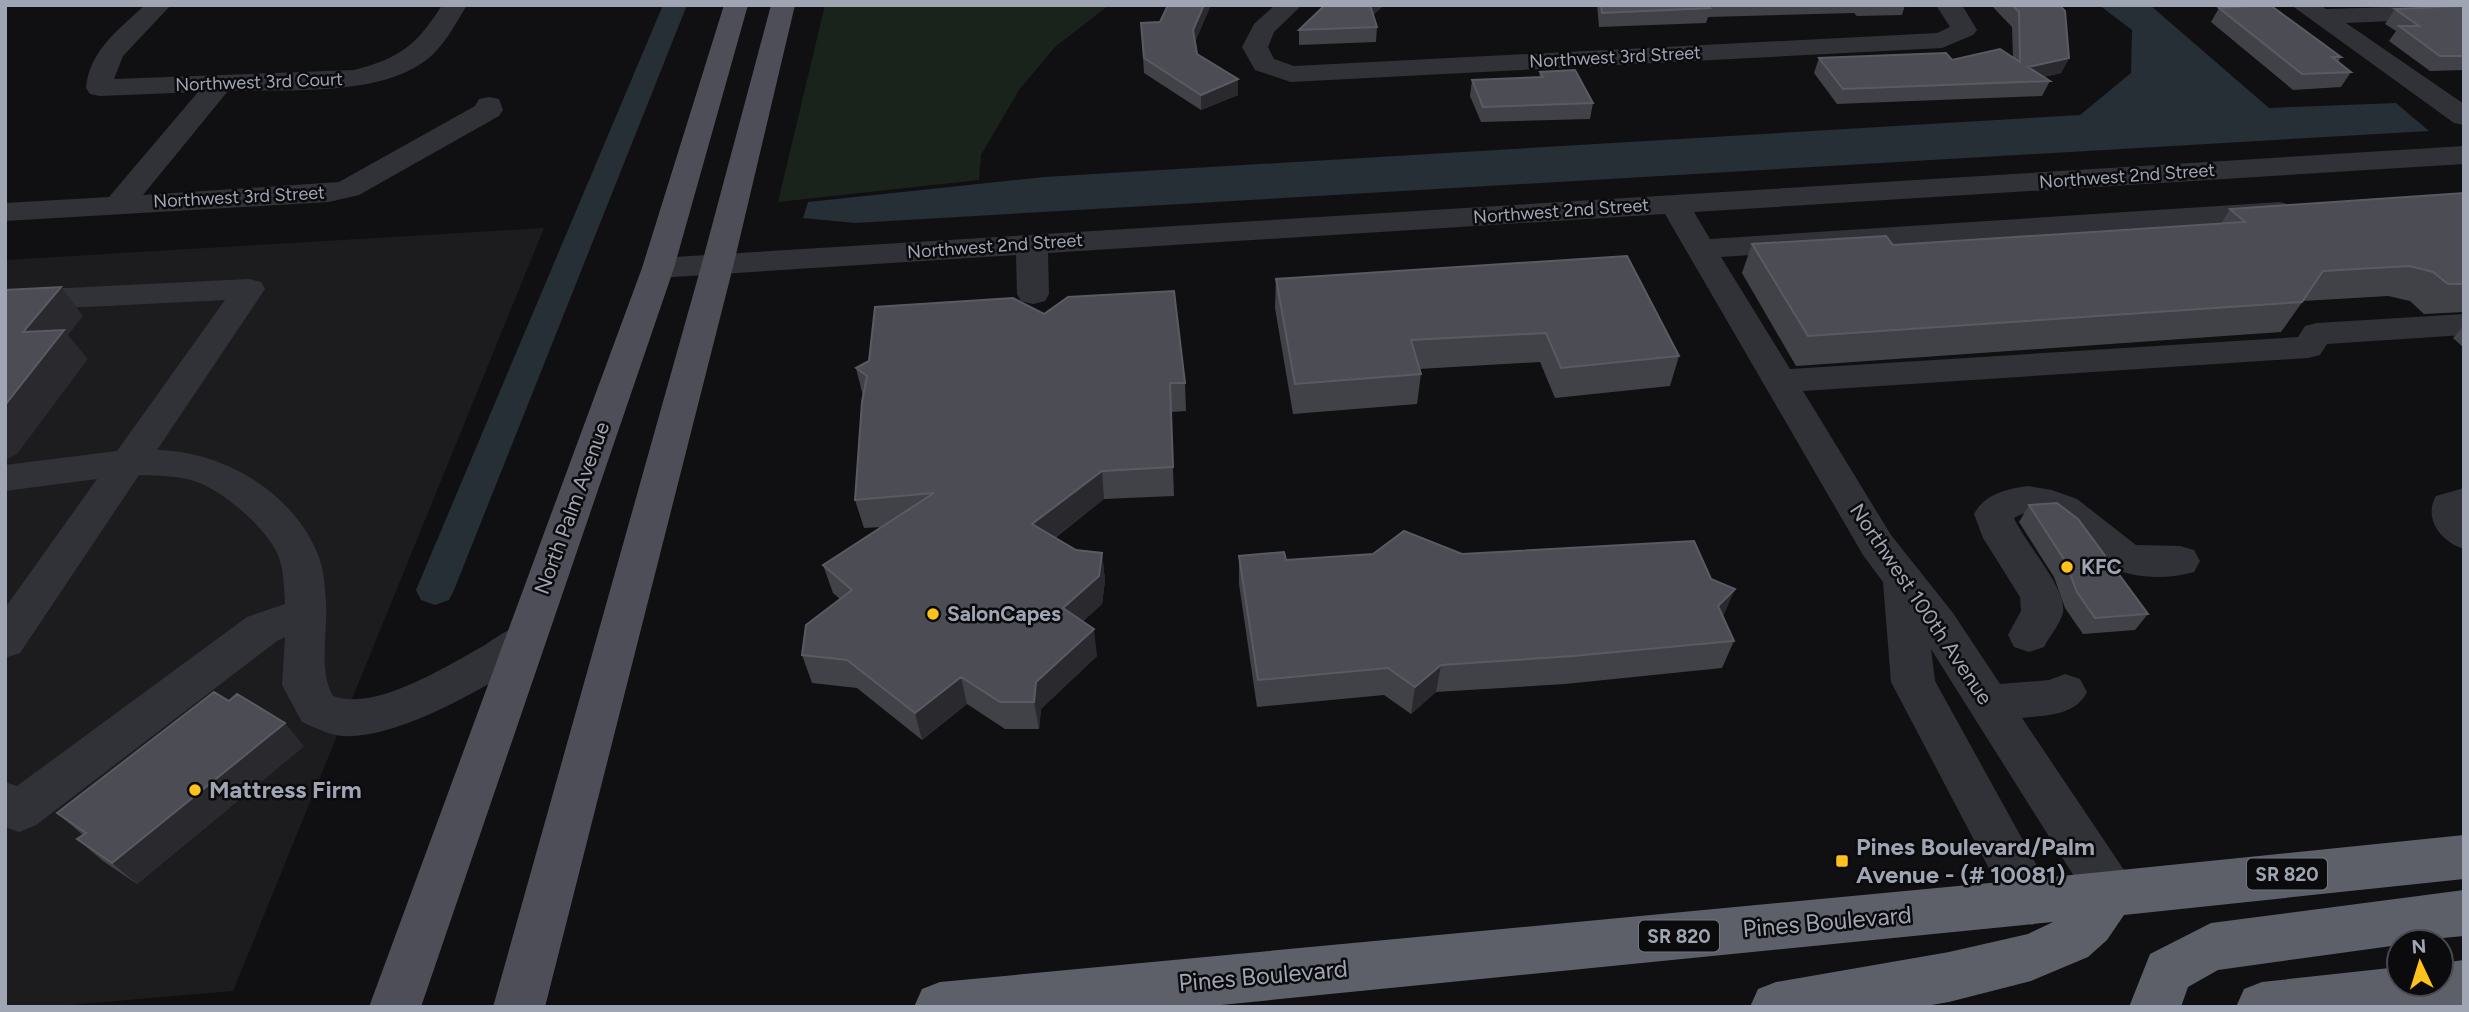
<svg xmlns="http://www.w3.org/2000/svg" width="2469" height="1012" font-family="Figtree,sans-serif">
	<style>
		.built { fill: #1c1c1f }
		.green { fill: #1a221c }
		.water { fill: #262e36 }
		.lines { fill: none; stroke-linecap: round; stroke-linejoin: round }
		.canal { fill: #262e36; fill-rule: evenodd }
		.minor { fill: #313237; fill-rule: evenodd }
		.major { fill: #4d4e57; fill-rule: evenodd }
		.highway { fill: #5d5f69; fill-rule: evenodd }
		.wall { fill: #414148 }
		.shaded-wall { fill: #29292e }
		.building { fill: #4b4c54; stroke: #595a63; stroke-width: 2 }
		.poi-dot { fill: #ffc11b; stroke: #0b0b0d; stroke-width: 2.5 }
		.labels { text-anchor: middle; stroke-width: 5; stroke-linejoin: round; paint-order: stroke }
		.far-street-label { font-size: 18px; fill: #a0a5b4; stroke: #0b0b0d }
		.shield { fill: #0b0b0d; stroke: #737782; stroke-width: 2 }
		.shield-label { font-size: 19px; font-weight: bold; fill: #a0a5b4 }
		.street-label { font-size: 21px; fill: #a0a5b4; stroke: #0b0b0d }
		.poi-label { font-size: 21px; font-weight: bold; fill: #a0a5b4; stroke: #0b0b0d; text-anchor: start }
		.near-poi-label { font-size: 24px; font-weight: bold; fill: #a0a5b4; stroke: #0b0b0d; text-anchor: start }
		.near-street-label { font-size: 24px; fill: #a0a5b4; stroke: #0b0b0d }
	</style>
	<rect width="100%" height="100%" fill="#101012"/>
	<path class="built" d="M544 228 233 991 46 1007H5V260Z"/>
	<path class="green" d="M825 5H1109L1055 47 1019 90 981 155 979 180 778 202Z"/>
	<path class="water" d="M2099 5H2150L2269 108 2396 103 2429 131 855 223 803 218 808 202 1044 177 2080 115 2131 73 2132 30Z"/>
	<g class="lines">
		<path class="canal" d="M663 5H687L454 590 449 600 435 605 421 600 416 590Z"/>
		<path class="minor" d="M145 5H171L123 56 114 79 354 70C400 58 417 45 442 5H467C455 25 443 48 425 61 376 97 286 89 228 91L143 195 339 182 475 106 479 99 489 97 499 99 503 110 499 116 359 195 329 202 5 221V203L109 197 198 92 100 96 90 94 86 88C89 51 119 29 145 5Z
			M1275 5H1302L1274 32 1268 47 1274 59 1294 66 1937 33 1950 27 1936 5H1962L1977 30 1973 35 1942 48 1291 82 1255 70 1242 47 1254 24Z
			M2291 5H2320L2326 9 2464 5V18L2346 23 2464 104V125L2454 123Z
			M2464 146V164L1694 212 1710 239 2280 202 2291 205 2295 211 2291 217 2280 220 1721 257 1790 369 2298 337 2305 326 2317 323 2464 314V335L2327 344 2320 355 2308 358 1803 391 1891 535 1953 613 2000 684 2049 680 2065 674 2080 679 2087 692C2075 716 2047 715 2022 718L2128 876 2136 892 2128 908 2111 914 2094 908 1931 649 1935 681 2057 902 2049 918 2032 925 2015 918 1891 682 1883 582 1863 555 1665 214 1048 253 1049 294 1045 301 1033 304 1021 301 1017 294 1016 255 658 278 647 275 642 268 647 261 658 258Z
			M249 279 261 282 265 289 157 450C224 451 297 494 320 560 324 573 325 588 326 602 328 633 318 670 333 696 376 712 448 665 485 645 496 638 511 626 524 626 529 625 535 629 540 630L546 642 540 654C491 683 400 740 342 736 329 735 314 727 302 722L282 685 285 637 277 641 36 825 19 832 5 827V782L17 786 247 617 285 604C284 588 284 570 278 555 267 528 221 489 194 481 176 475 157 476 139 475L20 653 5 658V608L97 479 5 491V465L117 451 225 300 5 311V291Z
			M2028 486 2052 490 2077 499 2136 545 2180 546 2194 550 2200 561 2194 572C2166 580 2130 579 2104 564 2078 550 2050 495 2014 518 2024 542 2067 588 2063 612 2061 623 2049 637 2044 647L2029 652 2014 647 2008 635 2021 611 2020 597 1983 538 1974 514C1985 494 2006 489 2028 486Z
			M2464 488V549C2441 542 2423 519 2436 496Z"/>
		<path class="major" d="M724 5H748L674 268 421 1007H369L642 268Z
			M771 5H795L734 263 545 1007H493L702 263Z"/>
		<path class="highway" d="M2464 835V879L2124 915 2107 940 2088 957 2031 981 1949 1002 1920 1007H1750L1758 989 1776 982 1949 952 2028 934 2053 922 1201 1007H914L922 989 940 982 2032 879Z
			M2464 890V936L2399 942V945L2218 970 2188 987 2181 1007H2129L2150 954 2211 923Z
			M2464 960V1007H2236L2244 989 2262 982 2399 967V984H2441V963Z"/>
	</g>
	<path class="wall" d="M1168 5H1211L1195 41 1197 54 1238 95 1201 110 1144 73 1141 23 1160 22Z
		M1325 5H1384L1373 15 1377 27 1376 42 1299 45V30Z
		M1597 5H1905L1902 15 1857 16 1854 13 1708 17 1706 23 1599 27Z
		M1991 5H2059L2069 58 2061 73 2044 77 2050 81 2042 96 1837 104 1814 73 1819 58 1952 60 2013 58 2012 27Z
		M2464 6V70L2430 71 2389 41 2396 31 2385 24 2395 9Z
		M2219 8 2341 57 2338 62 2351 72 2341 87 2293 90 2211 22Z
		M1540 72 1593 103 1590 119 1481 122 1470 96 1472 80 1539 77Z
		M2464 193V312L2424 314 2410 301 2388 296 2303 301 2281 332 1796 366 1742 273 1752 244 1893 245 2221 224 2230 209Z
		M1276 279 1679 356 1670 386 1555 398 1540 362 1419 369 1421 374 1417 404 1293 414 1275 308Z
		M1044 314 1185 383 1186 411 1171 412 1174 496 1104 499 1055 538 1076 550 1102 553 1105 581 1102 604 1083 621 1097 656 1041 709 1039 729H1005L967 704 922 740 857 688 812 683 802 655 840 599 833 593 823 565 883 527 864 528 855 500 863 396 856 368Z
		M2464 325V348L2453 338Z
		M2029 505 2148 614 2135 630 2083 634 2065 608 2054 577 2019 522Z
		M1462 554 1723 617 1734 641 1722 668 1565 684 1436 692 1411 714 1384 695 1257 707 1239 584V556L1286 560Z
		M304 746 137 884 103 861 77 839 83 835 57 813Z"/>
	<path class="shaded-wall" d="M1204 5H1211L1194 45 1193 30Z
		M1370 5H1384L1369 19Z
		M2069 58 2061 73 2021 82 2028 67Z
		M1238 79V95L1201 110V95Z
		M61 287 83 316 68 335 88 359 17 454 5 460V405L23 332Z
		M1102 471 1104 499 1036 552 1032 524Z
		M1102 553 1105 581 1102 604 1067 636 1063 608Z
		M1735 589 1723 617 1718 606Z
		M1094 629 1097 656 1041 709 1039 729 1034 702 1036 682Z
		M1441 665 1436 692 1411 714 1415 687Z
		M961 677 967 704 922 740 915 713Z
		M285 723 304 746 137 884 112 863Z"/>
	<path class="building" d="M1168 5H1204L1193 30 1197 54 1238 79 1201 95 1144 58 1141 23 1160 22Z
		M1325 5H1370L1377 27 1299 30Z
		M1601 5H1708L1710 8 1602 13Z
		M2012 5H2059L2065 11 2069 58 2028 67 2050 81 1843 89 1819 58 1946 53 1952 60 2000 49 2020 62 2019 12Z
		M2270 5 2341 57H2332L2351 72 2302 74 2219 8Z
		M2464 6V56H2440L2399 26H2419L2395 9Z
		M1575 70 1593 103 1483 107 1472 80 1543 77 1540 72Z
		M2464 193V284H2448L2433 272 2410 266 2323 271 2302 302 1808 336 1752 244 1886 236 1893 245 2245 222 2230 209Z
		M1627 256 1679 356 1561 368 1546 333 1411 340 1421 374 1295 384 1276 279Z
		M61 287 23 332 64 330 5 405V290Z
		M1174 291 1185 383H1170L1173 467 1102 471 1032 524 1076 550 1102 553 1099 576 1063 608 1094 629 1036 682 1034 702H1000L961 677 915 713 847 660 802 655 806 625 852 590 823 565 934 493 855 500 862 402 867 376 856 368 869 361 875 307 1013 298 1044 314 1068 297Z
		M2057 503 2078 519 2148 614 2095 618 2077 592 2065 561 2029 505Z
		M1404 531 1462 554 1694 541 1711 579 1735 589 1718 606 1734 641 1573 656 1441 665 1415 687 1388 668 1258 680 1239 556 1284 552 1286 560 1373 554Z
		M214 692 229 701 237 694 285 723 112 863 77 839 86 833 57 813Z"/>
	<g class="poi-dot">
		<circle cx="2067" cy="567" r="7"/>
		<circle cx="933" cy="614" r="7"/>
		<circle cx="195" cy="790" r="7"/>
		<rect x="1835" y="854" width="14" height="14" rx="3.5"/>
	</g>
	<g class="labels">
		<g class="far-street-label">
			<text transform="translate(1615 57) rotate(-3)" y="6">Northwest 3rd Street</text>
			<text transform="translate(259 82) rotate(-2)" y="6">Northwest 3rd Court</text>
			<text transform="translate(2127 176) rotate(-4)" y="6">Northwest 2nd Street</text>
			<text transform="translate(239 197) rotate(-3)" y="6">Northwest 3rd Street</text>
			<text transform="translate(1561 211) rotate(-4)" y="6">Northwest 2nd Street</text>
			<text transform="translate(995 246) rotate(-4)" y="6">Northwest 2nd Street</text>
		</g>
		<g class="shield">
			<rect x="2247" y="858.5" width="80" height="31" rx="5"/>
			<rect x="1639" y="920.5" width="80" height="31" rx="5"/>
		</g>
		<g class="shield-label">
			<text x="2287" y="881">SR 820</text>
			<text x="1679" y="943">SR 820</text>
		</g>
		<g class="street-label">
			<text transform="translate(572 508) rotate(-70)" y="7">North Palm Avenue</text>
			<text transform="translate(1921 604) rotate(56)" y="7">Northwest 100th Avenue</text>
		</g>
		<g class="poi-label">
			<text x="2081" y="574">KFC</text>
			<text x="947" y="621">SalonCapes</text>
		</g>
		<g class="near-poi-label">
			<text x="209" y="798">Mattress Firm</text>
			<text x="1856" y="855">Pines Boulevard/Palm<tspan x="1856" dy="28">Avenue - (# 10081)</tspan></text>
		</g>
		<g class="near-street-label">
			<text transform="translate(1827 922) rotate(-5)" y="8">Pines Boulevard</text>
			<text transform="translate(1263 976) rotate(-5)" y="8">Pines Boulevard</text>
		</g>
	</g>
	<rect width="2469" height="1012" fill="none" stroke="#a0a5b4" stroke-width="14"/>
	<g transform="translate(2420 963) rotate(356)"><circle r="33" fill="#0b0b0d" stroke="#474950" stroke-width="2"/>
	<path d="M0-5L12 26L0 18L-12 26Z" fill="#ffc11b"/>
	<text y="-10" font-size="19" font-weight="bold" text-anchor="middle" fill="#a0a5b4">N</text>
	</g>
</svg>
